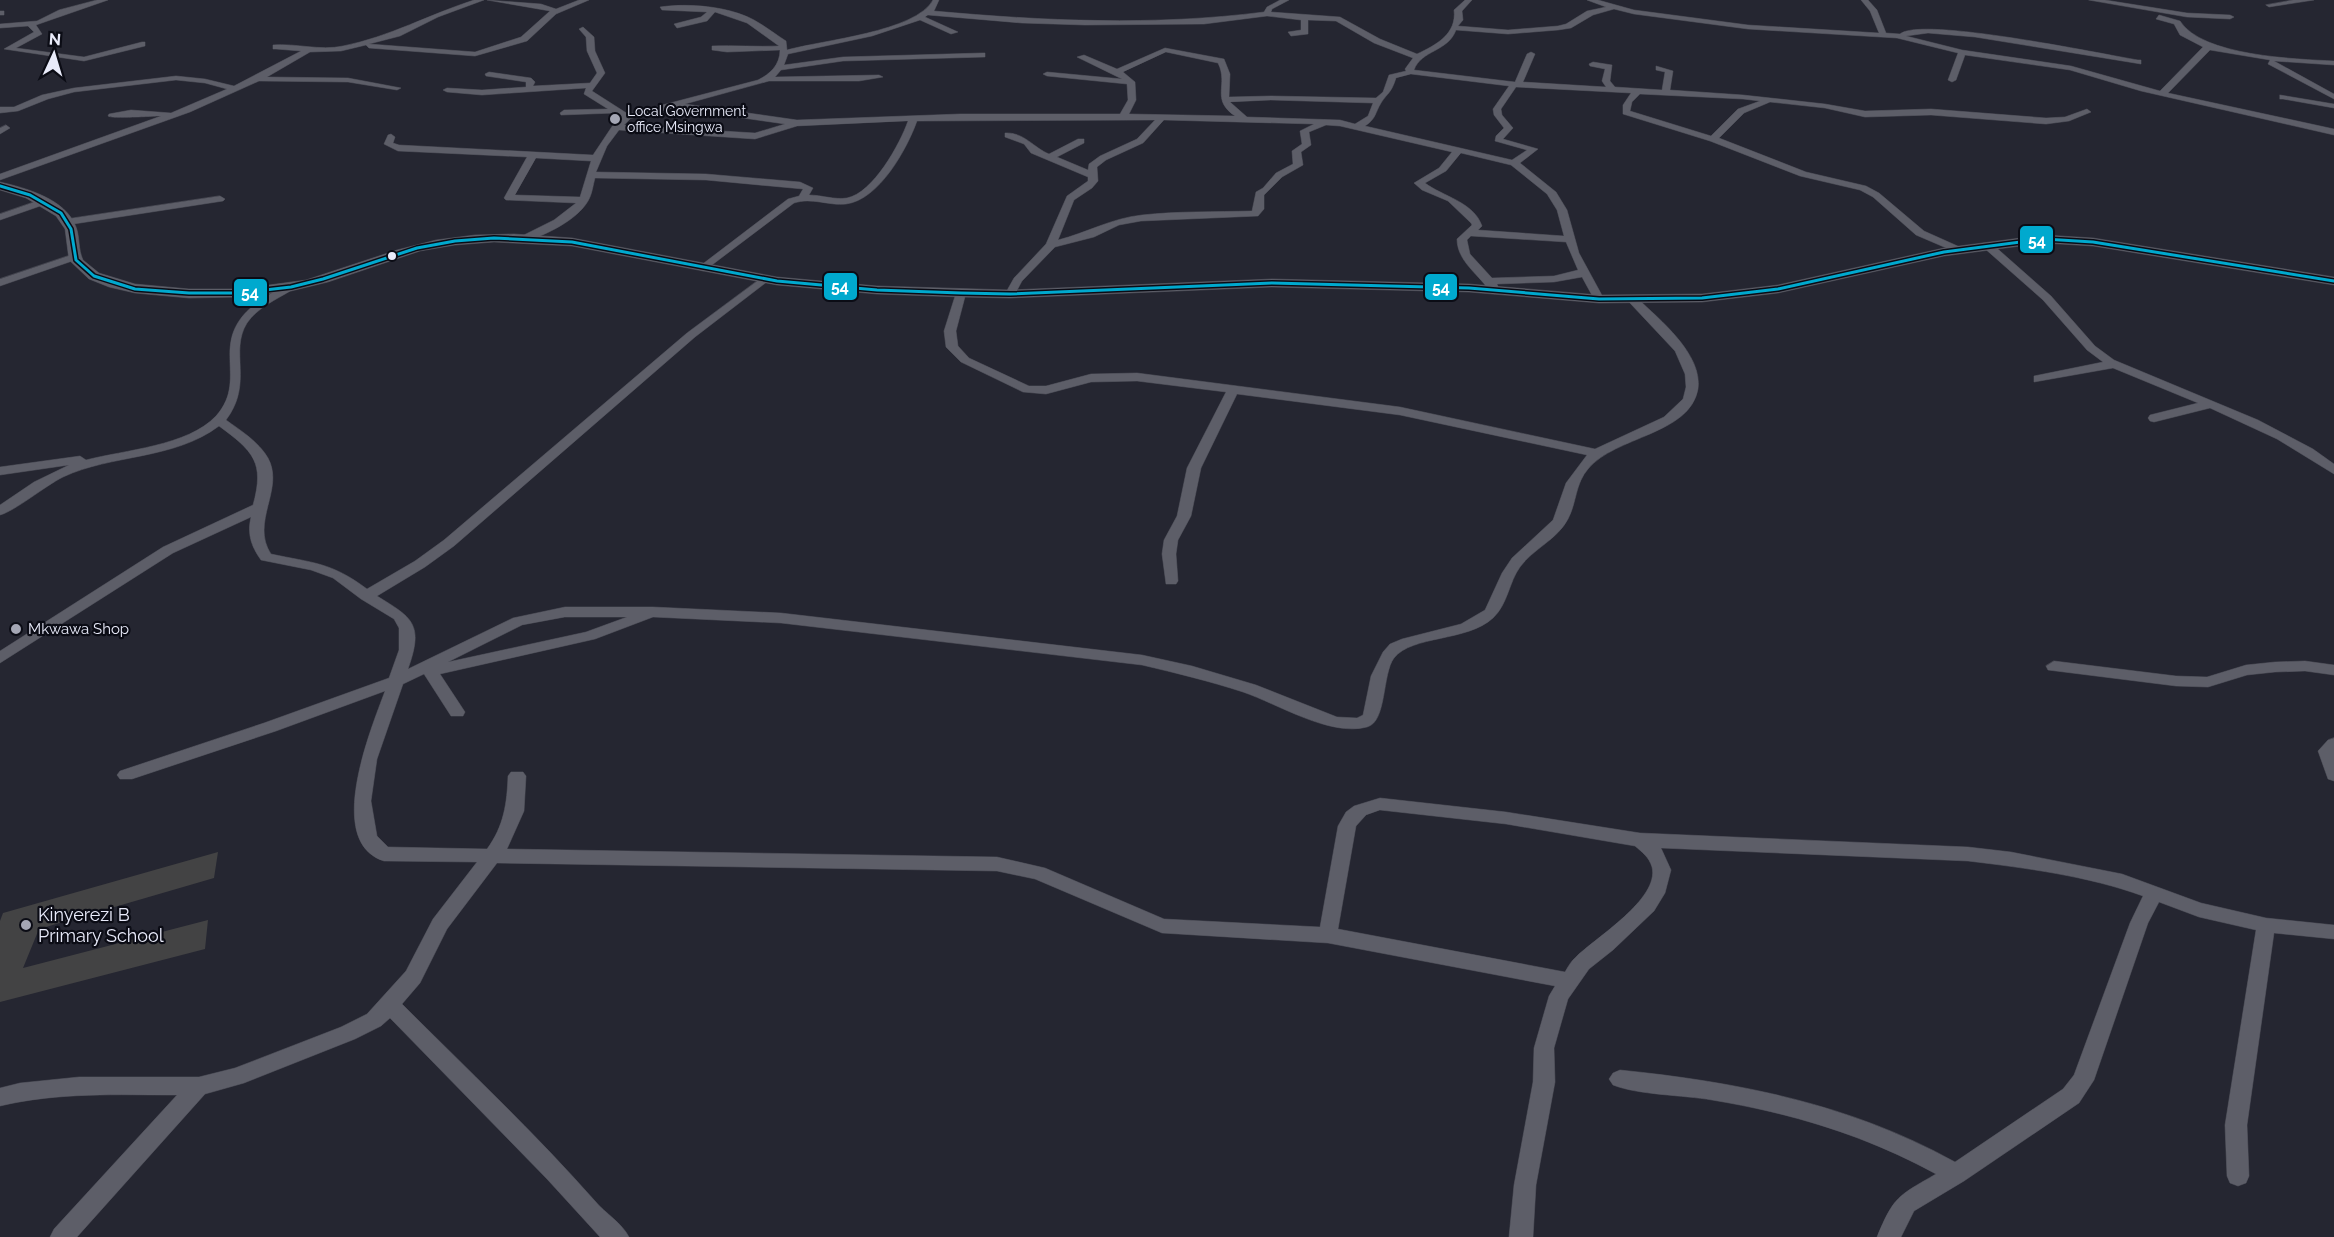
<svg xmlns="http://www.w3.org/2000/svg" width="2334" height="1237" font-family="Raleway,sans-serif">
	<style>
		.building { fill: #434344 }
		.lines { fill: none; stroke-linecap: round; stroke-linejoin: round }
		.minor-casing { stroke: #43444e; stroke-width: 1 }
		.tertiary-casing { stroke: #43444e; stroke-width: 1 }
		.minor { fill: #5d5e68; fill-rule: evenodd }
		.tertiary { fill: #5d5e68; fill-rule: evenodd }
		.bus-1-casing { stroke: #0b0c15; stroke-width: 6 }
		.bus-1 { stroke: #00a9ce; stroke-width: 3 }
		.poi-dot { fill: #a4a6b4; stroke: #0b0c15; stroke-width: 2 }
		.bus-dot { fill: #e9ebfa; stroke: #0b0c15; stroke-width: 2 }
		.labels { text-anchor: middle; stroke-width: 4.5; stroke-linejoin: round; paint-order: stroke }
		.far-poi-label { font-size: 14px; fill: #e9ebfa; stroke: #0b0c15; text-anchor: start }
		.poi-label { font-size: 15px; fill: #e9ebfa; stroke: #0b0c15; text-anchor: start }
		.near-poi-label { font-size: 18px; fill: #e9ebfa; stroke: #0b0c15; text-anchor: start }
		.line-badge { stroke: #0b0c15; stroke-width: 2 }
		.badge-label { font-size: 16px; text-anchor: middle; font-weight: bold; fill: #fff }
	</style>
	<rect width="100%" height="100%" fill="#252631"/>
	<path class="building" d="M218 852 214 878 39 929 23 968 208 920 205 949 0 1002V921L3 913Z"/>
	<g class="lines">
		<defs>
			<path id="minor" d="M97 0H108L36 25 42 34 16 48 84 57 142 42H145V46L84 61 4 49 34 32 28 26 0 28V24L37 21 59 10Z
				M474 0H484L438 17 400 36 369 44 475 52 521 37 550 11 487 0 541 4 556 9 579 0H589L556 14 527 41 475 56 369 48 366 45 341 51 310 52 267 77 348 78 401 88 397 90 348 82 259 81 190 112 0 180V174L161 116C152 116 112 119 108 116L109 114 131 110 171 113 227 89 205 83 176 80 74 92 48 99 18 111 0 113V107H14L42 95 74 88 176 76 205 79 234 86 301 51 276 49H273V45C296 43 320 51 343 46 389 37 430 14 474 0Z
				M933 0H939L934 11C1044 21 1154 26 1264 12L1267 7 1280 0H1289L1272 9 1271 12 1340 17 1380 39 1417 54C1436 45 1457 34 1454 10L1465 0H1472L1462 11 1463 20 1458 26 1508 30 1558 26 1566 24 1587 11 1606 7 1587 0H1598L1634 10 1748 25 1879 33 1870 11 1861 0H1868L1877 10 1886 33 1900 34C1921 16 2101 54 2138 60H2141V64L1975 37 1928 33 1906 36 1962 50 2071 66 2160 91 2203 47 2180 35 2174 24 2156 19 2159 15 2180 21C2202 56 2295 59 2334 61V65L2274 61 2334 94V99L2268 64 2270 60 2210 50 2168 93 2334 129V135L2141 91 2070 70 1965 55 1956 80 1952 82 1948 80 1958 53 1897 38 1748 29 1634 14 1614 9 1593 15 1571 28 1558 30 1508 34 1456 30C1448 52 1421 50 1414 70L1515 82 1527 54 1531 52 1535 54 1523 82 1606 87 1602 81 1605 69 1590 66 1589 64 1593 62 1612 65 1610 81 1615 87 1662 90 1665 72 1656 70V66L1673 71 1670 90 1743 95 1825 104 1865 111 1931 109 2046 118 2065 117 2087 109 2091 112 2069 121 2046 124 1931 115 1865 117 1825 108 1770 102 1744 113 1719 138 1806 172 1866 186 1879 193 1924 231 1962 248V252L1958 253 1916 235 1873 197 1860 190 1800 176 1710 141 1623 114V105L1631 93 1516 87 1501 109 1502 115 1513 128 1503 139 1538 149 1520 163 1556 192 1567 210 1579 253 1604 299 1599 302 1594 299 1582 277 1554 282 1497 284 1500 291 1495 294 1491 293C1480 275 1457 262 1457 239L1472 225 1471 223 1448 201 1422 190 1414 183 1439 168 1452 152 1340 126 1326 125 1309 132 1311 145 1301 152 1303 165 1282 177 1264 195V209L1258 216 1141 221 1119 225 1094 237 1055 247 1022 281 1014 296 1010 297 1005 294 1014 278 1046 244 1067 196 1088 181V177L1031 153 1024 144 1005 137V133C1024 132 1034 148 1049 154L1078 139H1084V143L1057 157 1088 170 1089 164 1100 156 1137 139 1155 120 917 121C907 149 879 200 846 204 828 206 812 197 794 203L704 271 700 270V266L788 199 799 196 803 189 706 180 595 178C593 185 592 195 588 201 577 220 546 235 526 241L521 238 522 236 554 220 576 203 506 200 504 198 527 157 398 151 384 144 388 135 391 134 395 137 393 143 399 145 593 155 613 125 622 117 615 113 561 115 560 113 564 110 608 109 584 94 586 88 482 95 447 92 443 90 447 88 482 90 526 87V82L486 76 485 74 489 72 531 78 535 82 533 86 590 83 597 73 587 51 586 37 579 29 583 27 594 37 595 51 605 73 592 91 628 114 758 80C770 74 780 65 780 50L727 52 712 50V46C734 45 757 47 779 46L747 23 715 12 707 21 677 28 674 24 701 17 707 12 662 10 660 7C688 3 728 6 754 20 765 26 775 34 786 41L787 50C822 40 916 32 933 0ZM928 15 1022 23 1085 25 1204 24 1267 16 1301 20V30L1288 32 1291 36 1308 34V20L1336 21 1374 43 1413 58 1405 69 1406 71 1389 75 1383 92 1376 98 1271 96 1229 97 1230 74 1224 59 1165 48 1117 69 1084 55 1077 57 1122 79 1047 72 1043 74 1047 76 1127 84 1128 100 1120 114H960L797 120 685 104 769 81H859L883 77 879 75 775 77 781 70 843 61 985 57V53H982L843 57 784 65 788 54 872 36 920 20 951 34 958 32 925 17ZM1166 52 1218 63C1229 85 1210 99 1235 116L1129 114 1136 100 1135 82 1123 72ZM1411 74 1509 86 1493 109 1494 115 1504 128 1496 136 1495 141 1527 150 1512 160 1365 126C1376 119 1375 113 1381 103 1388 92 1391 94 1396 78ZM1640 94 1743 99 1760 101 1738 109 1711 136 1630 111 1632 102ZM1271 100 1373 103 1368 116 1355 124 1340 120 1247 117 1230 102ZM673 108 785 124 755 133 624 125 630 119ZM1164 120 1314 124 1300 131 1302 144 1292 151 1293 164 1276 173 1263 188 1256 192 1252 211C1216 212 1178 211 1142 215 1112 218 1086 233 1058 240L1074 200 1092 188 1098 181 1097 167 1106 160 1143 143ZM908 121C900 144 873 193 847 198 835 200 821 195 809 195L813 188 800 182 706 174 596 172 607 146 619 130 755 139 797 126ZM1461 153 1511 165 1547 194 1557 210 1564 236 1478 230 1482 226C1474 202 1442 196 1425 183L1446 171ZM536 158 591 161 580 197 515 195ZM1471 236 1566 242 1578 270 1554 276 1492 278 1470 254 1467 240Z
				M2089 0H2105L2187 13 2230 15 2234 17 2230 19 2187 17Z
				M2293 0H2314L2269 7 2266 5Z
				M0 11H4V15H0Z
				M2280 95 2334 104V108L2283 99H2280Z
				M6 125 10 128 0 134V128Z
				M220 196 225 199 223 201 67 225 62 222 67 219Z
				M43 199 46 200V204L0 220V214Z
				M1983 243H1991L2051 296 2095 346 2114 360 2258 420 2313 449 2334 464V474L2277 439 2210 408 2154 422 2150 421 2148 418 2150 415 2198 403 2113 368 2034 382V376L2103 362 2087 350 2043 300 1983 247Z
				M74 254 79 257 78 259 0 286V279Z
				M764 276 768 277V281L695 337 454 546 425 567 377 596C413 618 424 624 408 669L513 618 565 607H653L781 613 1142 655 1192 666 1256 685 1337 717 1357 718 1363 715 1371 676 1383 652 1390 644 1402 639 1461 624 1485 610 1502 573 1512 558 1553 520 1566 483 1587 455 1400 415 1237 394 1201 468 1191 516 1178 540 1176 554 1178 581 1176 584H1166L1162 554 1164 540 1177 516 1187 468 1226 392 1137 381 1091 382 1046 394 1023 392 961 362 946 347 944 331 956 293 961 290 966 293 956 331 958 346 969 358 1029 386H1046L1091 374 1137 373 1400 407 1595 449 1664 417 1683 399 1686 387 1685 374 1675 351 1629 302 1628 300 1633 297 1637 298C1659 319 1703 354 1698 389 1690 435 1615 436 1588 469 1575 484 1577 502 1568 519 1557 540 1534 548 1520 567 1509 582 1508 604 1493 618 1467 642 1412 635 1394 658 1382 674 1387 722 1367 727 1330 737 1278 704 1243 692 1209 681 1176 673 1142 665L781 623 653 617 595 639 440 674 465 712 463 716H451L424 674 403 684 377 759 371 801 377 836 388 847 487 849C504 826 507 803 508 776L511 772H523L526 776 524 811 507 849 997 857 1045 868 1164 919 1320 927 1338 826 1346 812 1354 806 1380 798 1506 812 1640 833 1968 847 2011 852 2122 874 2201 903 2266 918 2334 925V939L2274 933 2247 1125 2249 1176 2246 1183 2238 1186 2230 1183 2227 1176 2225 1125 2256 930 2199 917 2159 902 2148 923 2094 1080 2079 1103 1964 1181 1914 1211 1901 1237H1877C1894 1196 1898 1196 1936 1174 1865 1135 1791 1113 1712 1100 1683 1095 1638 1095 1613 1085L1609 1079 1613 1073 1620 1070C1738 1082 1851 1104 1955 1162L2063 1089 2074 1075 2130 923 2143 896C2088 876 2026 868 1968 861L1661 848 1671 870 1665 893 1654 911 1613 950 1589 969 1568 999 1554 1048 1555 1082 1536 1185 1533 1237H1509L1514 1185 1533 1082 1534 1048 1549 996 1555 986 1328 943 1162 933 1035 879 997 871 497 863 447 929 420 983 402 1004C467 1069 534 1132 595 1201 605 1213 622 1223 629 1237H600L547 1179 390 1018 381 1026 355 1039 244 1083 205 1094 77 1237H50L54 1229 177 1095C118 1095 58 1092 0 1106V1088L20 1083 79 1077H199L235 1068 341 1027 367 1014 406 971 433 919 477 862 384 861C324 842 371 729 385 691L276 731 132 779H120L117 775 120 771 264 723 389 678 399 650V628L394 619 361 599 333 578 311 570 261 560C251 546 247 534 251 517L173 553 0 663V651L163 547 253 505C265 462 253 451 219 426 174 460 112 454 63 477 45 486 15 511 0 515V505L34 482 69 465 0 475V467L80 456 86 460C124 450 188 446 216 416 252 376 200 337 267 296 275 291 283 284 292 286V290C277 299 257 308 247 323 229 352 254 383 226 420 240 430 259 442 268 458 285 489 250 522 271 554 313 563 331 562 367 589L415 561 444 540 687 333ZM565 617H627L586 632 448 662 522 625ZM1380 810 1506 824 1635 846C1642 852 1649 857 1652 867 1660 899 1595 938 1576 957 1571 961 1568 967 1565 972L1338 929 1356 826 1366 815Z
				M2054 661 2176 676 2207 677 2246 665 2275 662 2305 661 2334 665V675L2305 671 2275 672 2247 675 2208 687 2176 686 2048 670 2046 666Z
				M2334 738V781L2328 779 2318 751 2328 740Z"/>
			<path id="tertiary" d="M0 182C26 188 66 199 76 227 80 237 78 249 83 260L99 273 135 284 189 289H240L306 280 397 250 436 240 475 235 514 234 572 238 777 277 877 286 1010 290 1272 279 1469 284 1599 295 1702 294 1778 285 1944 248 2044 235 2093 238 2334 277V285L2093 246 2044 243 1944 256 1778 293 1702 302 1599 303 1469 292 1272 287 1010 298 961 297 877 294 777 285 572 246 494 242 455 245 420 251 328 282 291 291 240 297 189 298 135 293 109 287 89 279 69 260 65 229 56 216 26 198 0 190Z"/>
		</defs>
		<use href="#minor" class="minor-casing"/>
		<use href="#tertiary" class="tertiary-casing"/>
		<use href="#minor" class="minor"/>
		<use href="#tertiary" class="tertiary"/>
		<defs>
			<path id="bus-1" d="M0 186 30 195 61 213 71 229 76 260 94 276 135 289 189 293H240L291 287 323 279 417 248 455 241 494 238 572 242 777 281 877 290 961 293 1010 294 1272 283 1469 288 1599 299 1702 298 1778 289 1944 252 2044 239 2093 242 2334 281"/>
		</defs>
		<use href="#bus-1" class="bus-1-casing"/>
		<use href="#bus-1" class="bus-1"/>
	</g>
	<g class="poi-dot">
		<circle cx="615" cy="119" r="6"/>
		<circle cx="16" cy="629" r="6"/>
		<circle cx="26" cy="925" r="6"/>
	</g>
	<circle class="bus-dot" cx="392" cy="256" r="5"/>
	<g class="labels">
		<g class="far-poi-label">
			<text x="627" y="116">Local Government<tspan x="627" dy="16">office Msingwa</tspan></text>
		</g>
		<g class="poi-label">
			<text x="28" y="634">Mkwawa Shop</text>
		</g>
		<g class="near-poi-label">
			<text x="38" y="921">Kinyerezi B<tspan x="38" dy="21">Primary School</tspan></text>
		</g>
	</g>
	<g class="line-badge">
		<rect x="2019" y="225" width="35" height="29" rx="6" fill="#00a9ce"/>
		<rect x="823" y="272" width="35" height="29" rx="6" fill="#00a9ce"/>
		<rect x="1424" y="273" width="34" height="28" rx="6" fill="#00a9ce"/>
		<rect x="233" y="278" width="35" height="29" rx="6" fill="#00a9ce"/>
	</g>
	<g class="badge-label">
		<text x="2037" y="246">54</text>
		<text x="840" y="292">54</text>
		<text x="1441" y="293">54</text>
		<text x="250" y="298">54</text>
	</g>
	<g transform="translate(54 54) rotate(4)" stroke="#0b0c15" stroke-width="4.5" paint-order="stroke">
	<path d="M0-4.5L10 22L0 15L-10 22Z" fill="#e9ebfa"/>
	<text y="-9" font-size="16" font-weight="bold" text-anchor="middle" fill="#e9ebfa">N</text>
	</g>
</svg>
